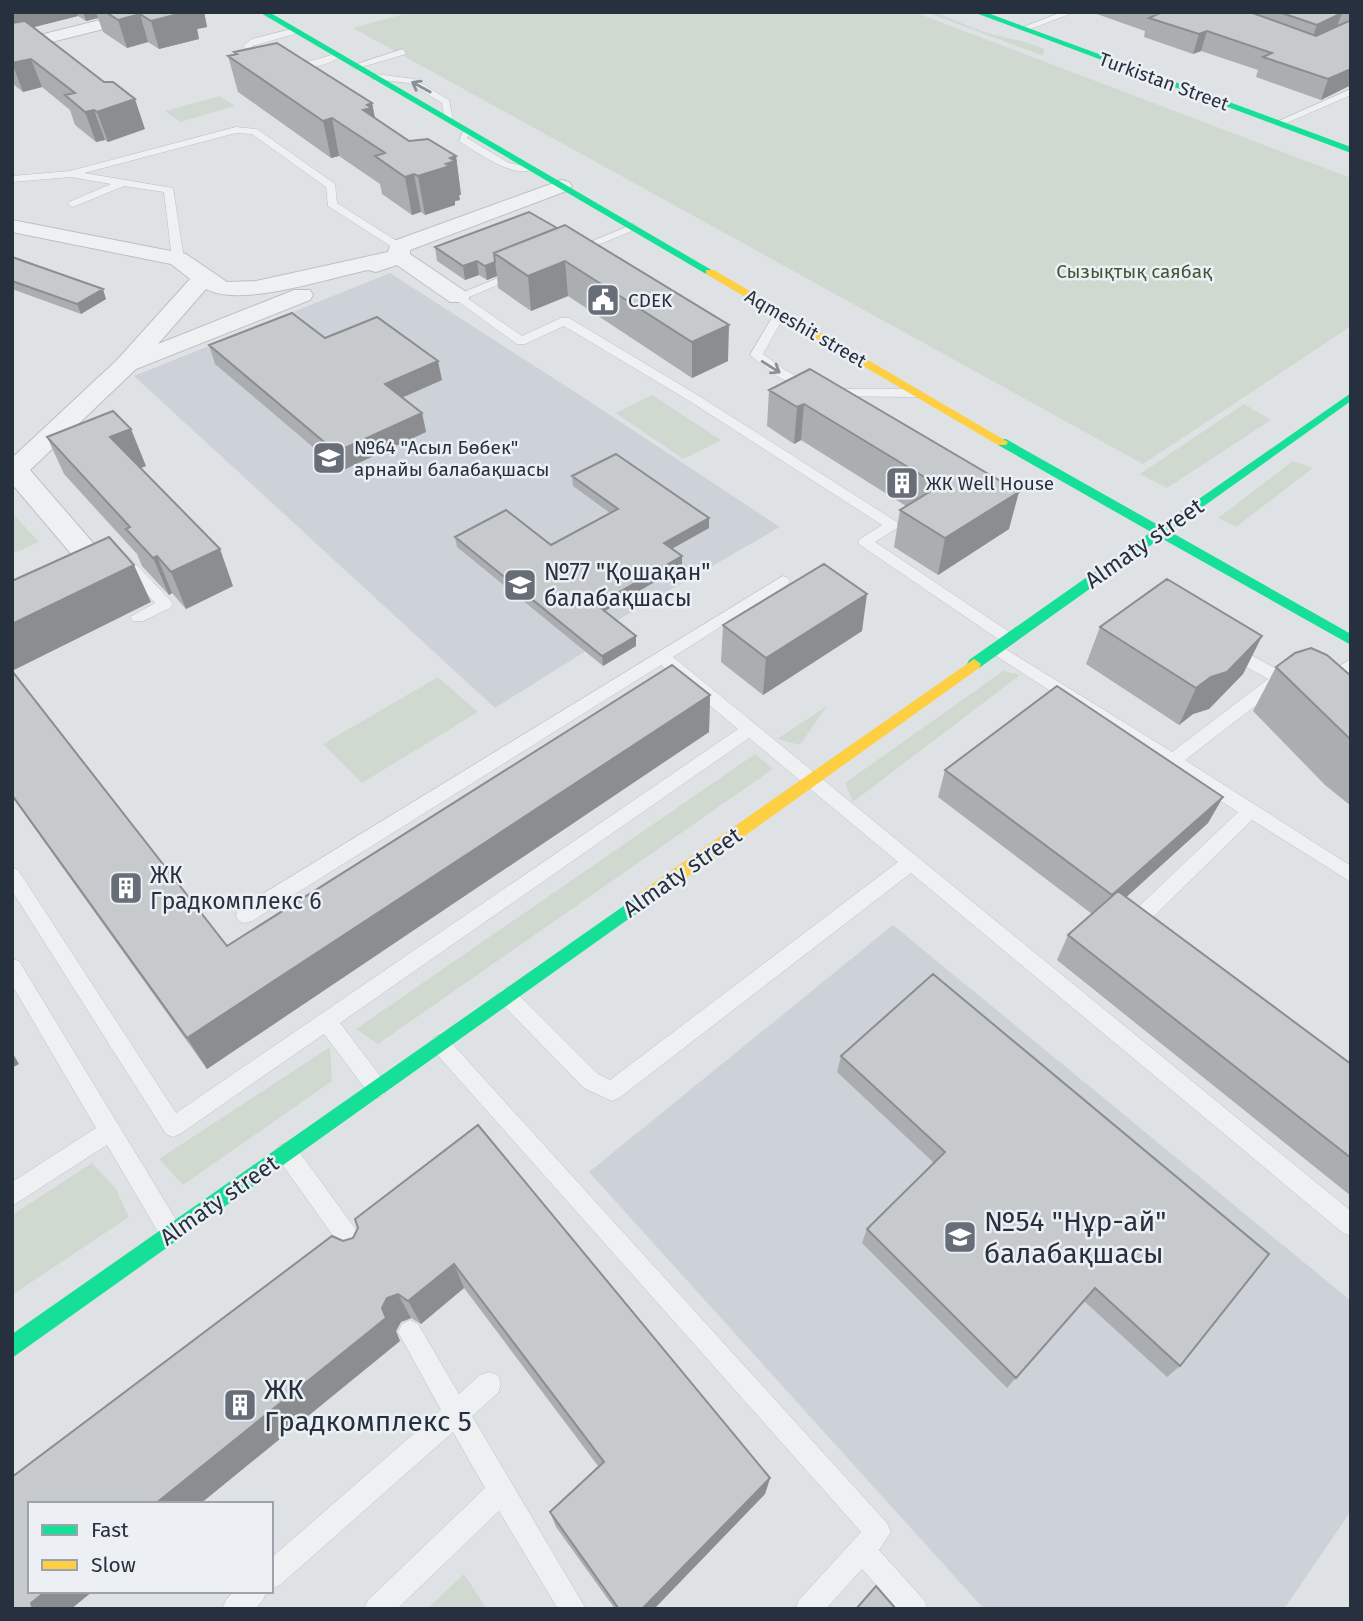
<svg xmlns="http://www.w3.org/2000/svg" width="1363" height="1621" font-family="'Fira Sans',sans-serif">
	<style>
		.built { fill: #cdd2d8 }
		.green { fill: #d0d9d0 }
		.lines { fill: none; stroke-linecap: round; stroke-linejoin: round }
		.lane-casing { stroke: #bdc0c3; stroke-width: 1 }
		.street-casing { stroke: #bdc0c3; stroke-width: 2 }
		.lane { fill: #eef0f1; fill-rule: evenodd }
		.street { fill: #eef0f1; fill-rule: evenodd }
		.fast { fill: #16e098; fill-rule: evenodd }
		.slow { fill: #ffcf43; fill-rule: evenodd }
		.wall { fill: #abaeb0 }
		.shaded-wall { fill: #8b8d90 }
		.building { fill: #c7cacd; stroke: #8b8d90; stroke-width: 2 }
		.oneway { stroke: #8a9098 }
		.labels { text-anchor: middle; stroke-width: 5; stroke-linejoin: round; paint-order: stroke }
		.far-street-label { font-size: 19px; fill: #26303e; stroke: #ecf0f5 }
		.far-park-label { font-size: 19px; fill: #3d5933; stroke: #ecf0f5 }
		.far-poi-label { font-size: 19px; fill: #26303e; stroke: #ecf0f5; text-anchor: start }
		.street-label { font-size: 23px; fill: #26303e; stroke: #ecf0f5 }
		.poi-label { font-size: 23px; fill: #26303e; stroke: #ecf0f5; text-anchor: start }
		.near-poi-label { font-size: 28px; fill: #26303e; stroke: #ecf0f5; text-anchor: start }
	</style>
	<rect width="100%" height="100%" fill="#dfe2e5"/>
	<path class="built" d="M390 273 575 392 780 527 578 643 586 651 495 708 134 376Z
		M893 925 1351 1301V1511L1284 1609H984L589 1172Z"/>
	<path class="green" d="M411 12H914L1351 178V326L1143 464 353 28Z
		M926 12H935C956 20 978 32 1000 36 1016 40 1029 42 1044 49L1043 56Z
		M220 96 235 106 180 122 165 111Z
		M652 395 721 440 683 459 616 413Z
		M1244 404 1271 420 1167 488 1140 474Z
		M1293 461 1313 468 1236 527 1218 518Z
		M12 513 39 542 12 554Z
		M1003 671 1020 675 853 802 845 783Z
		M438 677 478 712 362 783 323 744Z
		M827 706 800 745 777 739Z
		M755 754 773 769 378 1044 356 1029Z
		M330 1047 332 1081 183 1185 159 1159Z
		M92 1163 116 1189 129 1217 12 1295V1215Z
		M464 1574 487 1609H427Z"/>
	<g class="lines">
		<defs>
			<path id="lane" d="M1062 12H1075L1025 31 1018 29Z
				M295 28 298 33 252 46C281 74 304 63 338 53L342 56C311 75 268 75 243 46L252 39Z
				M403 49 406 54 355 69 351 66Z
				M375 74 414 79 449 100 453 120 445 122 442 103 409 83 372 79 371 77Z
				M1351 89V95L1282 125 1274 123Z
				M236 127 257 129 335 184 337 203 403 245V249H395L328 206 326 187 252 134 236 133 84 173 173 188 184 259 178 262 172 259 164 192 124 186 73 207 68 204 69 202 111 184 71 177 12 182V176L70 171Z
				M464 129 472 131 467 138 509 163 536 168C515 181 477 152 459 141Z
				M633 224 637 225V229L578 253 569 251Z
				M515 271 525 273 467 298 522 336 561 318H569L699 396 897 522V528L875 542 1014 635 1017 639 1014 643H1004L860 545 858 542 860 539 882 525 691 402 564 326 525 344H517L452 297Z
				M776 311 786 313 763 354 785 370 821 389H917L923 393 917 397 815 396 777 376 750 355Z
				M123 554 128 556 170 600 173 604 170 608 143 621H133L130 617 155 603 118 562 116 559Z
				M783 576 788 578 790 581 788 584 673 657 1351 1211V1236L1343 1233 911 873 619 1098 612 1101 584 1088 500 1002 497 996 500 990 507 987 514 990 598 1074 610 1080 898 862 749 738 340 1023 384 1081 387 1088 384 1095 377 1098 370 1095 324 1034 180 1134 173 1137 166 1134 12 891V868L18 870 176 1113 738 729 661 665 252 921 245 923 238 921 236 915 238 909Z
				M996 643 1172 752 1268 679 1225 655 1223 651 1225 647H1237L1298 681 1300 685 1298 689 1292 691 1281 686 1185 760 1351 866V882L1252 820 1151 919 1156 927 1154 933C1143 936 1134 930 1129 920L1131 914 1238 812 990 652 988 648Z
				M1351 659V672L1331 686H1319L1317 682 1319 678Z
				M12 959 19 961 178 1223 181 1231 178 1239 170 1242 162 1239 107 1145 12 1206V1182L96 1128 12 985Z
				M440 1035 447 1038 887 1523 891 1532 879 1550 924 1600 928 1609H897L862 1569 826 1609H795L799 1600 861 1532 433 1050 430 1044 433 1038Z
				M287 1143 295 1146 367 1245 370 1253 367 1261 359 1264 351 1261 279 1160 276 1153 279 1146Z
				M410 1320 418 1324 459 1394 480 1375 489 1372 498 1375 501 1384 498 1393 472 1416 586 1609H558L499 1511 397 1609H364L368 1600 485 1488 453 1432 280 1585 271 1589V1558L441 1410 398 1332 402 1324Z
				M234 1591H267L263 1600 255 1609H222L226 1600Z"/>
			<path id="street" d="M132 12H161L159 15 12 52V42Z
				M562 180 569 182 572 186 569 190 410 250V254L466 292 470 297 466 302H450L397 265 376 272 368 270C329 278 240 308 206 289L158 344 294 290H310L313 295 310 300 136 369 30 470 107 559 102 566 12 605V583L73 556 12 484V458L117 360 190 279 171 264 12 232V220L186 254 227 282 256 281 388 252 391 242Z"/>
		</defs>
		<use href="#lane" class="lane-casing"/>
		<use href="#street" class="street-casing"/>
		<use href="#lane" class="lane"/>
		<use href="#street" class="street"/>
		<path class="fast" d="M259 12H269L715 272 706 274Z
			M973 12H985L1351 147V153Z
			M1351 393V401L1169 531 1351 634V645L1161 538 979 668H969L967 664 969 660 1151 532 998 445V439H1006L1160 526Z
			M645 891 651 893 653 898 651 903 12 1358V1334Z"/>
		<path class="slow" d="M706 270H714L1008 442 1006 445H998L706 274Z
			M974 659 981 664 979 668 651 903 645 905 639 903 637 898 639 893Z"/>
	</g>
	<path class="wall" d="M12 12H204L207 27 197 29 199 39 159 49 148 42 127 48 103 32 98 18 86 21 78 16 33 27 145 129 108 142 105 140 96 142 75 125 70 110 42 87 23 92 12 83Z
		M1091 12H1351V85L1321 100 1256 77 1258 70 1201 51 1193 54 1144 37 1145 31Z
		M234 52 372 103 375 118 409 141 456 156 461 195H459L460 200 455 201V205L425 215 421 212 412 215 382 194 380 184 339 156 331 158 238 92 228 56 234 55Z
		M529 212 728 361 692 378 568 296 531 311 498 288 497 276 487 280 479 275 465 280 437 261 435 247Z
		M12 257 106 299 81 314 12 289Z
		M325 338 442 380 402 398 422 413 426 432 341 471 215 364 209 345Z
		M810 369 1009 529 938 575 894 547 900 510 906 506 801 440 794 444 767 426 769 390Z
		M47 437 146 466 140 468 233 586 186 609 172 593 169 595 142 566 137 554 64 474Z
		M572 476 709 528 672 549 682 566 605 611 636 646 603 666 457 547 455 537 551 545 610 513 573 486Z
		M723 625 862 631 763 695 721 662Z
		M1100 627 1262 636 1243 674 1209 709 1193 714 1179 725 1086 664Z
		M1276 667 1351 676V806L1325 785 1253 711Z
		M12 671 227 946 710 695 709 732 207 1069 12 797Z
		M945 770 1223 797 1208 823 1126 897 1351 1064V1196L1057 960 1068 935 1092 914 938 797Z
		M841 1056 1180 1366 1167 1377 1084 1301 1007 1388 862 1243 867 1229 934 1163 837 1072Z
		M478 1125 770 1478 765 1494 654 1609H615L556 1527 550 1512 598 1466 464 1288 421 1324 411 1318 401 1322 396 1331 400 1341 200 1504H30V1591H93L71 1609H12V1477L332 1236 343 1241 353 1238 358 1228 355 1219Z"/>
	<path class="shaded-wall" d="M12 12H77L78 16 19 31 12 40Z
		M83 12H96L98 18 86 21Z
		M183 12H204L207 27 197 29 199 39 159 49 151 21Z
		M1342 13 1335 32 1310 44 1317 25Z
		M140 14 148 42 127 48 118 20Z
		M1207 31 1201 51 1193 54 1199 34Z
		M31 59 42 87 23 92 12 63Z
		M1351 69V85L1321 100 1328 79Z
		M135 99 145 129 108 142 97 112Z
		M372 103 379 140 363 110 367 105Z
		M94 110 105 140 96 142 85 112Z
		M332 118 339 156 331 158 323 121Z
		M456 156 461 195H459L460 200 455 201V205L425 215 418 176 446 164 450 158Z
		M414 174 421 212 412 215 405 177Z
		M477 261 479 275 465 280 463 266Z
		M565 261 568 296 531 311 528 276Z
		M495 262 497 276 487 280 485 266Z
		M103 289 106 299 81 314 77 304Z
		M729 325 728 361 692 378V342Z
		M438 361 442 380 389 403 385 384Z
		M804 404 801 440 794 444 797 407Z
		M422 413 426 432 341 471 336 452Z
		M131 429 146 466 126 474 110 437Z
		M1019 492 1009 529 938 575 945 538Z
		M709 518V528L664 553V543Z
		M220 549 233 586 186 609 171 572Z
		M157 556 172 593 169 595 153 558Z
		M682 556V566L598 615 597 605Z
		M134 565 151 602 12 671V624Z
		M867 594 862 631 763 695 766 658Z
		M636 636V646L603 666 602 656Z
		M1262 636 1243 674 1209 709 1193 714 1179 725 1196 688Z
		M710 695 709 732 207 1069 187 1038Z
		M1223 797 1208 823 1100 921 1112 895Z
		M12 1052 19 1064 12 1068Z
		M454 1264 464 1288 421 1324 408 1301Z
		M398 1294 411 1318 401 1322 396 1331 400 1341 200 1504H155L382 1308 387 1298Z
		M770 1478 765 1494 654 1609H642Z
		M46 1591H93L71 1609H33L31 1603Z"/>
	<path class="building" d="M106 12H186L151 21 140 14 118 20Z
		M1152 12H1250L1316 36 1351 20V69L1328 79 1263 57 1272 53 1207 31 1199 34 1149 18 1158 14Z
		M1279 12H1339L1342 13 1317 25Z
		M25 21 104 82H113L135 99 97 112 94 110 85 112 65 95 75 93 31 59 12 63V23Z
		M277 43 372 103 367 105 371 108 363 110 409 141 428 139 456 156 450 158 455 161 446 164 450 166 418 176 414 174 405 177 375 156 385 153 332 118 323 121 228 56 237 54 234 52Z
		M529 212 557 228 494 253 495 262 485 266 477 261 463 266 435 247Z
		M565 225 729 325 692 342 565 261 528 276 494 253Z
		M12 257 103 289 77 304 12 281Z
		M292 313 325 338 377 317 438 361 385 384 422 413 336 452 209 345Z
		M810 369 1019 492 945 538 900 510 939 486 804 404 797 407 769 390Z
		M113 411 131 429 110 437 220 549 171 572 157 556 153 558 126 529 130 527 47 437Z
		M616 454 709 518 664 543 682 556 597 605 636 636 602 656 455 537 506 510 551 545 618 509 572 476Z
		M109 537 134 565 12 624V581Z
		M824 564 867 594 766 658 723 625Z
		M1167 579 1262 636 1227 672 1211 677 1196 688 1100 627Z
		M1311 648 1327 655 1351 676V740L1276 667 1295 653Z
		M672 665 710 695 187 1038 12 795V671L227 946Z
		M1057 686 1223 797 1112 895 945 770Z
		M1118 891 1351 1064V1158L1068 935Z
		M933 974 1269 1254 1180 1366 1095 1288 1016 1378 867 1229 945 1152 841 1056Z
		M478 1125 770 1478 642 1609H619L550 1512 604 1462 454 1264 408 1301 398 1294 387 1298 382 1308 386 1318 155 1504H30V1591H46L31 1603 33 1609H12V1477L332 1236 343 1241 353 1238 358 1228 355 1219Z
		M876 1586 896 1609H856Z"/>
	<defs><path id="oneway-shaft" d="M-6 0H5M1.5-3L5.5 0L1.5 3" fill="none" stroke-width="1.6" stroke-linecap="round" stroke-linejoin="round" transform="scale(1.75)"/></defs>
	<g class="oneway">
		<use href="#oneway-shaft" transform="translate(421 87) rotate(-151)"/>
		<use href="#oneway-shaft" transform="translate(771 367) rotate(32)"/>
	</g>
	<defs>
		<symbol id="civic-square" viewBox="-11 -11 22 22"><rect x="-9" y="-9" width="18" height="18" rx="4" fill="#676e78" stroke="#ecf0f5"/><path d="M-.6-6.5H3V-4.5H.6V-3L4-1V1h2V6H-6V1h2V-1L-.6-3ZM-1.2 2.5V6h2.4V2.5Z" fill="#fff"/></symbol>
		<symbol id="school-square" viewBox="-11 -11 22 22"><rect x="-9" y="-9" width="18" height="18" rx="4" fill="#676e78" stroke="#ecf0f5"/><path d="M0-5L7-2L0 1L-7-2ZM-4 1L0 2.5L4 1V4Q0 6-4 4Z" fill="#fff"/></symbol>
		<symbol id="building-square" viewBox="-11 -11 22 22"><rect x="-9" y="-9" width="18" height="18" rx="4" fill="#676e78" stroke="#ecf0f5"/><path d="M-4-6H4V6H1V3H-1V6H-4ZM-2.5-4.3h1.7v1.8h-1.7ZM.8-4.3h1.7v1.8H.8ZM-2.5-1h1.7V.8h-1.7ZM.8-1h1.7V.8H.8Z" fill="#fff"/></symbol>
	</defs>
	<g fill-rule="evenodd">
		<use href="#civic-square" x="584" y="281" width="38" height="38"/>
		<use href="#school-square" x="310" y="439" width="38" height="38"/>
		<use href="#building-square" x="883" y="464" width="38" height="38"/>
		<use href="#school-square" x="501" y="566" width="38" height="38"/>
		<use href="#building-square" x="107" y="869" width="38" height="38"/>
		<use href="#school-square" x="941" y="1218" width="38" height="38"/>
		<use href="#building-square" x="221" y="1386" width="38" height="38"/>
	</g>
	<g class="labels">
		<g class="far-street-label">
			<text transform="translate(1164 81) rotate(20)" y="7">Turkistan Street</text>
			<text transform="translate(806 328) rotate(30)" y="7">Aqmeshit street</text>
		</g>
		<g class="far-park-label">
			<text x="1134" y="278">Сызықтық саябақ</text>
		</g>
		<g class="far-poi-label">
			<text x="628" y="307">CDEK</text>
			<text x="354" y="454">№64 "Асыл Бөбек"<tspan x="354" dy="22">арнайы балабақшасы</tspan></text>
			<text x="926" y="490">ЖК Well House</text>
		</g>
		<g class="street-label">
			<text transform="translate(1144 543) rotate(-35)" y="8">Almaty street</text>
			<text transform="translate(682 872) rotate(-35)" y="8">Almaty street</text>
			<text transform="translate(219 1200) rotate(-35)" y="8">Almaty street</text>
		</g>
		<g class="poi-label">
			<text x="544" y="580">№77 "Қошақан"<tspan x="544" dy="26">балабақшасы</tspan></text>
			<text x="150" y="883">ЖК<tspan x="150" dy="26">Градкомплекс 6</tspan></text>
		</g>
		<g class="near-poi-label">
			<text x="984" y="1231">№54 "Нұр-ай"<tspan x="984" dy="32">балабақшасы</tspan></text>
			<text x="264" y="1399">ЖК<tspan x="264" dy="32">Градкомплекс 5</tspan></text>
		</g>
	</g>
	<rect width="1363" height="1621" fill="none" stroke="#26303e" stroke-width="28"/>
	<rect x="28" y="1502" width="245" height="91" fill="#ecf0f5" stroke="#9da3ac" stroke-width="2"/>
	<rect x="42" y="1525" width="35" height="10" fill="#16e098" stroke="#9da3ac" stroke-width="2"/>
	<text x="91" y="1537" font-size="21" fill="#26303e">Fast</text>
	<rect x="42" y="1560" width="35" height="10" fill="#ffcf43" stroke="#9da3ac" stroke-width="2"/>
	<text x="91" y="1572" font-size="21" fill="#26303e">Slow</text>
</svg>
